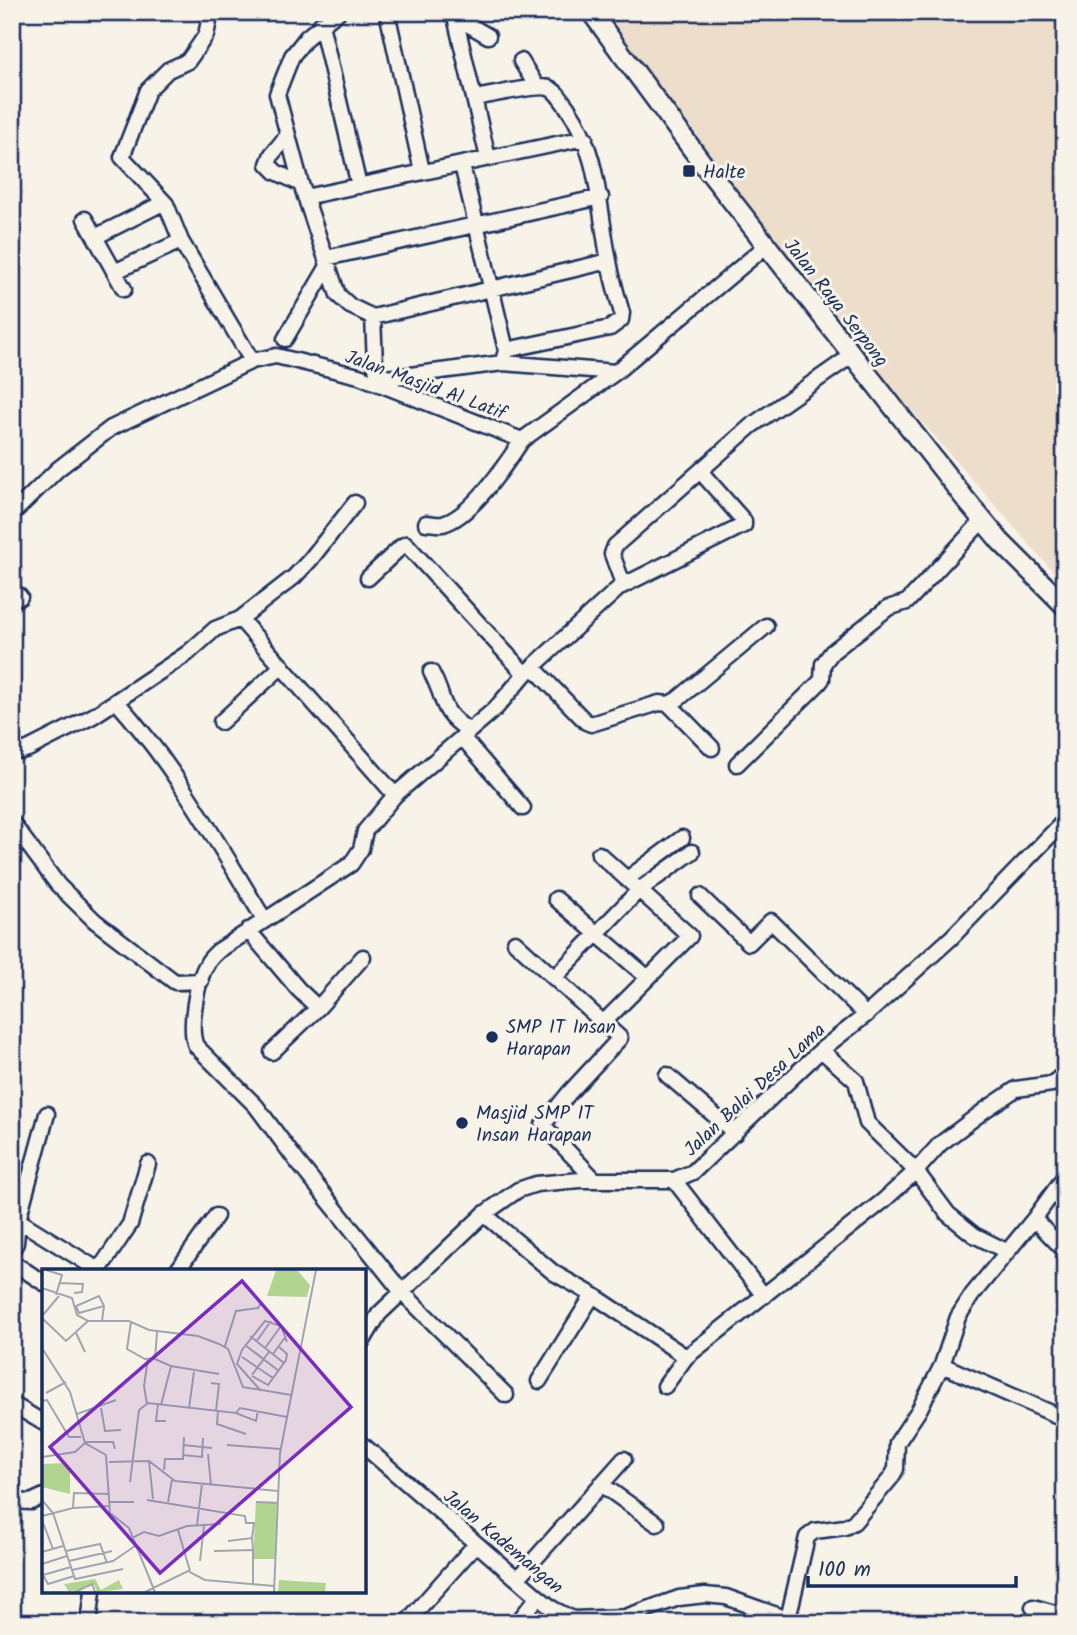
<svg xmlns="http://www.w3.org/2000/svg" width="1077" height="1635" font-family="Kalam,sans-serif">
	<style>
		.built { fill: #edddcb }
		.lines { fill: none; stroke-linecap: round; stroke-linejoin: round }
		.minor-casing { stroke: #1b2f5e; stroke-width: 19 }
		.major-casing { stroke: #1b2f5e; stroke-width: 23 }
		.minor { stroke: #f7f3e8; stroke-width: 14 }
		.major { stroke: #f7f3e8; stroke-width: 18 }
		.poi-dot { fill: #1b2f5e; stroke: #f7f3e8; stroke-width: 2.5 }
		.labels { text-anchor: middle; stroke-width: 6; stroke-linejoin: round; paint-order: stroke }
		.poi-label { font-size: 19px; fill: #1b2f5e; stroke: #f7f3e8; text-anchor: start }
		.street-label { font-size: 19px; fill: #1b2f5e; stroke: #f7f3e8 }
		.inset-road { fill: none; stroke: #9fa5b1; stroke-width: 2 }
		.view { fill: #7b2cbf; fill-opacity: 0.15; stroke: #7b2cbf; stroke-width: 3.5 }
		.inset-edge { fill: none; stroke: #1b2f5e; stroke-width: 3.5 }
	</style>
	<rect width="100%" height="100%" fill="#f7f3e8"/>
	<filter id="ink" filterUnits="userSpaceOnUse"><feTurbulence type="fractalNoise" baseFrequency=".0143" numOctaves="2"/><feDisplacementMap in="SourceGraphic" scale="14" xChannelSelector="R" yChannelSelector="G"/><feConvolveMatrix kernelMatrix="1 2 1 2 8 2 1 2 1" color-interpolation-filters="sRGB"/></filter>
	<g filter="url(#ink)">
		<path class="built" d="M601 12H1065V585L851 341Z"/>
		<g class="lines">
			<defs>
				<path id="minor" d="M205 12 209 21 206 35 193 54 188 61 168 70 148 90 122 157 166 204 181 241 252 361
					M338 12 307 37 292 56 277 94 301 184 338 295 350 306 373 317 375 364 377 371 387 378 503 363 616 372
					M387 12 422 171
					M452 15 488 36
					M455 17 488 158
					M321 24 359 186
					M521 61 537 87
					M474 98C489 96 537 84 549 88 557 91 562 101 567 107 600 154 598 207 609 261 612 278 617 296 622 313L621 320 610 328 506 350
					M287 136 272 154 268 164 276 172 301 184
					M462 165 506 350 504 358
					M305 197 585 138
					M85 219 124 289
					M95 237 157 206
					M326 258 601 197
					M114 272 181 241
					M373 317 609 261
					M285 339 328 266
					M12 514 58 469 111 428 252 361 276 356 359 376 522 440 616 372 766 246
					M426 523C431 523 438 525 443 524 472 516 506 464 522 440
					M368 578 402 546 406 544 525 674
					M620 587 744 525V521L700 471
					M12 590 20 597
					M240 619 395 795
					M533 667 586 722 591 724 659 703 669 704 678 699 766 626
					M431 672C447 701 438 710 468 730
					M116 701 188 653 215 629 240 619 294 577 310 560 355 503
					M669 704 712 748
					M221 722 282 666
					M462 737 523 808
					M12 749 21 751 28 749 93 716 116 701C175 766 218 844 264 919
					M737 764 819 683 822 679 823 664 832 652 888 608 907 602 983 520
					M12 823 58 885 95 921 175 982 201 981
					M599 854 690 936 603 1023
					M627 879 682 838
					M700 896 749 943 771 921 866 1015
					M556 899 647 977
					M248 930 298 989 318 1008 363 957
					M515 942 620 1038 569 1093 543 1125 595 1180
					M554 978 639 890 692 852
					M821 1050 856 1081 867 1123 916 1171 948 1214 974 1235 1006 1251
					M272 1052 318 1008
					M667 1075 735 1133
					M674 1180 764 1296
					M484 1214 554 1273 593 1295 686 1357
					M1034 1219 1065 1251
					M18 1220 100 1271
					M12 1250 16 1243 18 1220 47 1114
					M12 1262 44 1283
					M99 1270 130 1224 148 1164
					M177 1271 216 1216
					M364 1339 379 1314 484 1214 518 1190 536 1184 580 1180H674L693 1172 821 1050 866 1015 951 938 1065 820
					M942 1365 1065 1419
					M539 1381 593 1295
					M665 1386 686 1357 883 1201 916 1171 940 1144 985 1110 1016 1089 1052 1084 1065 1073
					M506 1395 402 1292 296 1160 256 1106 196 1046C188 1029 197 980 207 964 209 959 214 955 218 951L351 864 361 849 365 831 395 795 496 708 525 674 620 587 622 581 612 554 615 546 751 426 851 356
					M12 1404 44 1423
					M364 1446 538 1597 553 1609 573 1619 625 1617 679 1598 705 1595 726 1597 796 1622
					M601 1484 657 1524
					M12 1501 31 1502 44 1496
					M517 1579 624 1459
					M1033 1607 1065 1616
					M788 1619 807 1537 815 1531 845 1527 854 1522 891 1478 896 1469 897 1443 919 1410 942 1365 958 1317 972 1295 1034 1219 1065 1176
					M89 1623 93 1591
					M406 1623 476 1544
					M517 1623 538 1597"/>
				<path id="major" d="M591 12 703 164 966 500 1000 541 1065 606"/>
			</defs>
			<use href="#minor" class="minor-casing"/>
			<use href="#major" class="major-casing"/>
			<use href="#minor" class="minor"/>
			<use href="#major" class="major"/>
		</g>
	</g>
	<g class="poi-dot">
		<rect x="682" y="164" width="14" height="14" rx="3.5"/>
		<circle cx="492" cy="1037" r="7"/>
		<circle cx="462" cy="1123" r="7"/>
	</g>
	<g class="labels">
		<g class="poi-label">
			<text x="703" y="178">Halte</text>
			<text x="506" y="1033">SMP IT Insan<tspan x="506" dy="22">Harapan</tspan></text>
			<text x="476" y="1119">Masjid SMP IT<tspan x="476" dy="22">Insan Harapan</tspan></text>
		</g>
		<g class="street-label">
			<text transform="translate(837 302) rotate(52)" y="7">Jalan Raya Serpong</text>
			<text transform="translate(426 384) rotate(20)" y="7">Jalan Masjid Al Latif</text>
			<text transform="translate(754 1089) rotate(-43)" y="7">Jalan Balai Desa Lama</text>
			<text transform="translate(504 1541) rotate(40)" y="7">Jalan Kademangan</text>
		</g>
	</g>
	<g transform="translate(42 1269)">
		<rect width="324" height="324" fill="#f7f3e8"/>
		<path d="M234 1H255L268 16 265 28 225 27ZM23 194 28 201V225L0 218V195ZM214 232 235 233 233 290H211ZM53 310 59 321 77 311 81 320 55 323 52 316 27 323 22 315ZM237 311 284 314 283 323H236Z" fill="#b1d590"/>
		<path class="inset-road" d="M4 1 20 6 14 26M17 14 41 15 40 23 32 24M0 19 30 29 35 46 46 52H87L107 61 156 67 177 75 186 80 201 118 249 126M1 46 17 27M0 49 24 72 46 52M60 52 62 37 57 27 34 37 37 44 62 37M89 53 85 80 103 90 113 89M115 63 113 90 129 97 119 136M34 64 43 83M208 67 242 94M214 73 229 52M203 76 237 102M183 77 194 42 216 39 219 34M0 79 28 123 43 174 64 186 68 244 87 259 113 323M223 79 239 57M231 85 244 67M200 88 231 109M129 97 177 105M210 106 227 83M210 107 226 116 244 91 245 85 236 77M169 114 177 115 174 142M219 122 195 95 200 81 223 52 239 57 245 73M4 124 24 113M0 132 5 131 27 168H39M105 135 102 117 106 90M116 135 114 152H124M59 139 63 162 79 161M147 139 152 103M176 142 175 155 204 165M194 144 214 152 216 142M35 145 74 131M42 173H71L73 180M141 176 170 179M185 176 239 180M166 185 169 216M141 186 160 188 161 169M0 188 33 183 43 174M107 192 111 230M67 193 107 192 133 212 236 222M122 201 123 190H141L142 168M88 213 97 141 106 134 194 144 198 139 245 148M0 231 11 244 33 310 81 300M105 231 203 247 204 254H212L210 269M67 233H92M126 233 130 211M214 233 236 234M31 239 32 224 67 225M0 247 31 239 67 237M0 251 11 280M155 256 160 215M136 261 148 302M90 269 102 263 117 267 145 257 179 255M186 272 210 269 211 280M24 282 58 275 65 294M172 282 211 281V316M0 283 21 277M27 292 70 282M158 292 162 257M0 295 25 287M30 301 71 292 93 277M0 304 6 315 32 307M1 306 29 298M33 323 50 315 53 323M103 323 146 302 163 311 232 317M232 323 238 184 274 1"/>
		<path class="view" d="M200 12 309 138 118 304 8 178Z"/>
		<rect width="324" height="324" class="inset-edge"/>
	</g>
	<rect width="1077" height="1635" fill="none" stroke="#f7f3e8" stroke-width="42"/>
	<rect x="21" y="21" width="1035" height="1593" fill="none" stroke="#1b2f5e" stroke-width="2.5" filter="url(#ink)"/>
	<path d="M808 1576v10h208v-10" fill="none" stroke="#1b2f5e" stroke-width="3.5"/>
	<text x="818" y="1576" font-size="21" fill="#1b2f5e" stroke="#f7f3e8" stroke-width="5" paint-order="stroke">100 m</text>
</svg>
